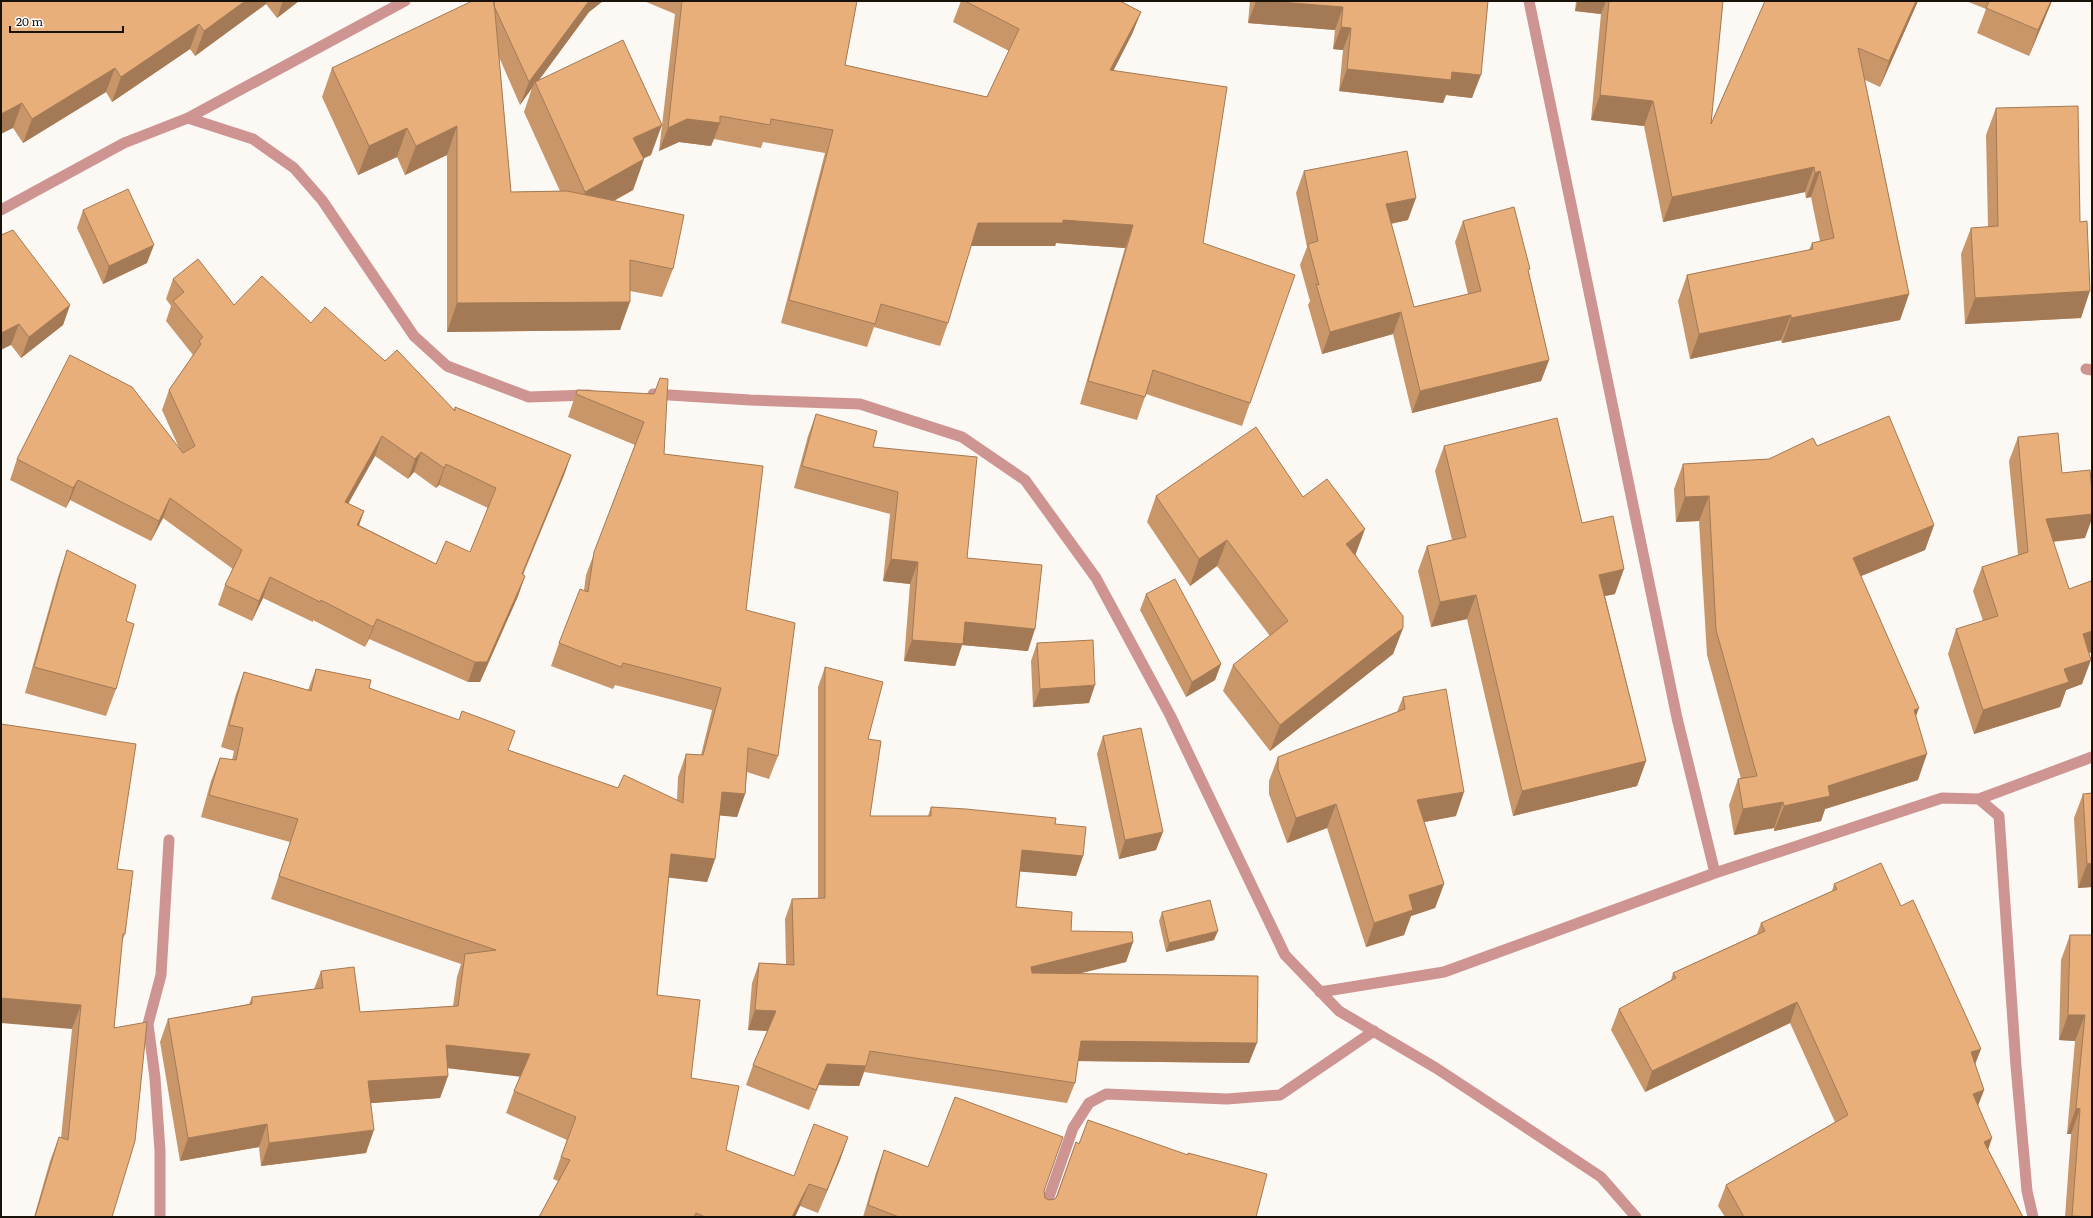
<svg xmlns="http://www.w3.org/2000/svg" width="2093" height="1218" font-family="Literata,serif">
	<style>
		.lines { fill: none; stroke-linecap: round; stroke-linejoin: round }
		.minor { stroke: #ce9491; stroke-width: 11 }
		.wall { fill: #c89669; fill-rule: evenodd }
		.shaded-wall { fill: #a37a55 }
		.building { fill: #e9af7a; stroke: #a37a55; fill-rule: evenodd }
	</style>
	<rect width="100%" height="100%" fill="#fcf8f3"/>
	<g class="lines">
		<path class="minor" d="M1529 1 1677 718 1715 873
			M188 118 253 139 294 168 322 200 414 336 447 366 529 397 589 395
			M1 210 124 143 188 118 405 1
			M2086 369 2092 370
			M653 394 750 400 860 404 962 437 1025 480 1096 578 1170 715 1285 955 1339 1011 1436 1068 1601 1177 1636 1217
			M1979 799 2092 757
			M1320 992 1444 972 1715 873 1942 798 1979 799 1999 816 2016 1066 2027 1191 2033 1217
			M160 1217V1151L155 1078 148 1024 161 975 169 840
			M1042 1217 1073 1128 1089 1103 1106 1094 1227 1099 1280 1095 1374 1031"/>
	</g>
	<path class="wall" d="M1 1H299L277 18 266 4 195 56 190 49 112 102 106 92 23 143 13 128Z
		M494 1H603L589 12 539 80 651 155 644 158V159L633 190 614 201 673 269 662 297 630 291 620 330 447 332V155L405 175 397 157 358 175 322 97 332 68ZM499 57 520 105 532 88 524 112 560 191 511 192Z
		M644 1H857L845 65 987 97 1009 51 953 22 961 1H1120L1141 12 1132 34 1113 71 1203 243 1250 403 1242 426 1146 394 1137 420 1080 404 1125 248 1056 243 1055 246H971L948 323 940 346 874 327 867 347 781 323 825 153 763 142 761 148 714 139 711 146 679 142 659 151 675 14Z
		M1250 1H1488L1472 98 1446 95 1443 103 1339 91 1343 50 1333 49 1335 30 1248 23Z
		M1576 1H1723L1711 124 1765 1H1918L1880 87 1865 80 1909 294 1900 320 1782 343 1781 340 1690 359 1678 301 1687 275 1809 250 1812 243 1820 241 1811 197 1806 198 1805 192 1663 222 1644 126 1591 120 1601 14 1575 11Z
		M1966 1H2052L2029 56 1977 33 1986 9Z
		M1996 108 2081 318 1965 324 1961 254 1971 228 1988 227 1986 135Z
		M1304 171 1408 220 1391 224 1414 307 1468 294 1455 242 1463 221 1529 273 1549 360 1541 381 1412 413 1393 334 1322 354 1308 305 1310 301 1300 265 1307 247 1296 193Z
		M83 210 147 263 103 284 77 228Z
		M1 235 70 305 63 325 21 358 11 345Z
		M173 279 234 305 311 323 385 361 454 410 455 407 571 455 564 475 523 575 525 576 518 596 480 682H468L369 639 365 647 313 620V622L263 598 252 621 218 605 225 585 233 569 163 518 151 541 70 500 66 508 10 480 17 459 180 450 162 410 169 390 193 355 166 321 171 306 166 299ZM375 456 408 479 414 472 436 488 439 485 488 508 470 552 436 564 359 525 364 511 348 503Z
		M577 390 654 394 664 454 746 610 778 756 769 779 747 772 745 794 737 817 720 815 715 859 707 882 669 877 657 995 691 1078 726 1150 794 1176 848 1137 840 1160 818 1213 800 1206 795 1217H539L558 1181 553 1179 567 1140 506 1113 514 1091 520 1076 447 1068 448 1076 440 1098 371 1103 366 1153 261 1166 259 1147 180 1161 160 1042 168 1019 249 1004 252 997 314 989 321 971 360 1012 453 1006 457 977 461 964 271 899 290 842 201 817 211 781 220 758 232 760 234 751 221 747 236 694 244 672 308 690 316 669 369 688 508 750 618 788 677 800 678 777 686 754 701 755 712 710 615 685 613 689 551 666 559 643 584 590 586 575 635 445 568 417Z
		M816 414 873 447 967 558 1028 651 962 645 955 666 904 661 910 584 883 581 890 514 794 488 808 436Z
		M2018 437 2062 473 2085 538 2053 542 2069 589 2092 652 2089 653 2082 684 2066 690 2060 707 1974 734 1948 654 1956 629 1983 621 1973 591 1982 567 2018 555 2009 461Z
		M1444 446 1582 523 1615 594 1605 596 1646 761 1637 786 1513 816 1467 619 1431 627 1418 571 1427 546 1452 540 1435 471Z
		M1817 446 1934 525 1925 550 1861 576 1916 717 1918 780 1825 809 1821 821 1774 831V828L1734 835 1729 805 1738 779H1741L1707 655 1699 521 1676 522 1674 489 1683 464 1769 459Z
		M1156 496 1303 497 1356 555 1403 628 1393 654 1270 751 1223 691 1233 665 1270 636 1217 566 1190 586 1147 522Z
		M67 550 126 621 116 689 106 716 25 693 58 577Z
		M1146 594 1221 664 1215 680 1186 697 1140 610Z
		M1037 643 1089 703 1033 707 1031 661Z
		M825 667 868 739 870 816H928L931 807 1055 824 1083 856 1076 876 1020 871 1016 907 1071 931 1133 942 1126 962 1078 974 1249 1063 1078 1061 1075 1083 1067 1103 864 1072 859 1086 819 1085 809 1110 746 1085 753 1065 767 1031 748 1030 752 983 759 963 786 964 785 919 792 899 818 898V687Z
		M1403 697 1456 816 1424 822 1444 884 1435 908 1411 916 1404 935 1366 947 1327 828 1287 843 1269 794V781L1278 757 1397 712Z
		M1103 736 1156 850 1119 859 1097 754Z
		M2092 793V887L2078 888 2074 818 2083 794Z
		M117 869 125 934 122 941 114 1028 112 1217H34L50 1161 59 1137 61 1138 72 1029Z
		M1834 884 1901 906 1975 1065 1984 1090 1978 1105 1988 1149 2023 1217H1725L1718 1206 1726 1185 1835 1122 1790 1023 1645 1092 1611 1030 1619 1009 1671 980 1673 973 1757 934 1761 923 1832 891Z
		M1162 912 1214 940 1166 952 1159 921Z
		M2070 935H2092V1217H2065L2071 1134H2067L2075 1041 2059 1040 2061 960Z
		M1076 1142 1256 1217H863L876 1173 884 1150 928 1167 1044 1191 1045 1198 1049 1200 1055 1199 1056 1197Z"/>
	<path class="shaded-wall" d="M245 1H267L266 4 195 56 204 31Z
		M283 1H299L277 18Z
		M589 1H603L589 12 536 84 535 82 532 88 520 105 529 82Z
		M1256 1H1267L1343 7 1335 30 1248 23Z
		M1578 1H1606L1601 14 1575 11Z
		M1916 1H1918L1880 87 1889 61Z
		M2051 1H2052L2029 56 2038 30Z
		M1141 12 1132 34 1102 93 1110 70Z
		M199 24 190 49 112 102 121 77Z
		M1341 27 1351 28 1343 50 1333 49Z
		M115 68 106 92 23 143 32 119Z
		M1347 69 1452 72 1481 75 1472 98 1446 95 1443 103 1339 91Z
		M1600 95 1653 101 1644 126 1591 120Z
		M22 103 13 128 1 134V114Z
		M687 119 720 123 711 146 679 142 659 151 668 128Z
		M662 125 651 155 622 168 633 138Z
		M457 126 447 155 405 175 416 146Z
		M407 128 397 157 358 175 369 146Z
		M644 159 633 190 574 222 585 192Z
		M1814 167 1805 192 1663 222 1672 197Z
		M1820 171 1811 197 1806 198 1815 173Z
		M1416 198 1408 220 1378 226 1386 204Z
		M1063 220 1133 225 1125 248 1056 243 1055 246H969L978 223Z
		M154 245 147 263 103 284 109 266Z
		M2090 291 2081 318 1965 324 1975 298Z
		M1909 294 1900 320 1782 343 1791 318Z
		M630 302 620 330 447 332 457 303Z
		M70 305 63 325 21 358 29 337Z
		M1401 312 1393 334 1322 354 1330 332Z
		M1791 315 1781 340 1690 359 1699 334Z
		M19 324 11 345 1 350V333Z
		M1549 360 1541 381 1412 413 1420 391Z
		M382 436 375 456 338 522 345 502Z
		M421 452 414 472 408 479 415 459Z
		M571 455 564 475 514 594 522 574Z
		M446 464 439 485 436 488 444 468Z
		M78 480 70 500 66 508 73 488Z
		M1709 496 1699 521 1676 522 1685 497Z
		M170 498 163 518 151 541 159 521Z
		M364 511 357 531V525Z
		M2092 514V519L2085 538 2037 543 2046 519Z
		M1934 525 1925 550 1844 583 1853 558Z
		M1365 529 1355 556 1346 544Z
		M1227 540 1217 566 1190 586 1199 559Z
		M891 559 918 562 910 584 883 581Z
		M1624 569 1615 594 1590 599 1599 575Z
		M525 576 518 596 480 682H468L475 662Z
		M270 577 263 598 252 621 259 601Z
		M1476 595 1467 619 1431 627 1440 602Z
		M377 619 369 639 365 647 373 627Z
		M965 622 1035 629 1028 651 962 645 955 666 904 661 912 640Z
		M1403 628 1393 654 1270 751 1280 725Z
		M2092 631V652L2074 658 2083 634Z
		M2091 660 2082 684 2066 690 2060 707 1974 734 1983 710 2064 669Z
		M1221 664 1215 680 1186 697 1192 682Z
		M1095 685 1089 703 1033 707 1040 689Z
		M1919 708 1910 733 1914 710Z
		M1927 754 1918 780 1825 809 1821 821 1774 831 1784 806 1828 786Z
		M1646 761 1637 786 1513 816 1522 791Z
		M722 792 745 794 737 817 714 815Z
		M1464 792 1456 816 1409 825 1417 800Z
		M1783 802 1774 828 1734 835 1743 809Z
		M1336 804 1327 828 1287 843 1296 818Z
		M1163 832 1156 850 1119 859 1125 840Z
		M1022 850 1083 856 1076 876 1014 871Z
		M671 854 715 859 707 882 663 877Z
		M2092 863V887L2078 888 2087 864Z
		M1444 884 1435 908 1411 916 1404 935 1366 947 1374 923 1409 895Z
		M1218 931 1214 940 1166 952 1169 943Z
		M1133 942 1126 962 1024 987 1031 967Z
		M1 998 81 1005 72 1029 1 1023Z
		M1797 1002 1790 1023 1645 1092 1652 1071Z
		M755 1010 776 1011 768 1031 748 1030Z
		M2068 1015H2085L2075 1041 2059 1040Z
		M1081 1041 1257 1043 1249 1063 1074 1061Z
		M446 1045 530 1054 522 1077 438 1067Z
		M1981 1049 1973 1070 1971 1052Z
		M827 1064 866 1066 859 1086 819 1085 809 1110Z
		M448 1076 440 1098 360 1104 368 1081Z
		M1984 1090 1976 1111 1973 1094Z
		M2076 1108 2080 1109 2071 1134H2067Z
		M267 1124 259 1147 180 1161 188 1138Z
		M374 1130 366 1153 261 1166 269 1143Z
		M848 1137 840 1160 818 1213 827 1190Z
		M1992 1138 1985 1159 1984 1142Z
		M809 1184 800 1206 795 1217H792Z"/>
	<path class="building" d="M1 1H245L204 31 199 24 121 77 115 68 32 119 22 103 1 114Z
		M472 1H494L511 192 567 191 684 215 673 269 630 260V302L457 303V126L416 146 407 128 369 146 332 68Z
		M494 1H589L529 82 494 6Z
		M682 1H857L845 65 987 97 1019 29 965 1H1120L1141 12 1110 70 1227 87 1203 243 1295 275 1250 403 1153 370 1145 397 1088 381 1133 225 1063 220V223H978L948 323 881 304 875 324 789 300 833 130 771 119 770 125 720 116V123L687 119 668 128Z
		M1267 1H1488L1481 75 1452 72 1451 80 1347 69 1351 28 1341 27 1343 7Z
		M1609 1H1723L1711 124 1765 1H1916L1889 61 1858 48 1909 294 1791 318V315L1699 334 1687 275 1813 249 1812 243 1834 238 1820 171 1815 173 1814 167 1672 197 1653 101 1600 95Z
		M1989 1H2051L2038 30 1986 8Z
		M623 40 662 125 633 138 644 159 585 192 535 82Z
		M2078 106 2080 222 2087 221 2090 291 1975 298 1971 228 1998 226 1996 108Z
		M1407 151 1416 198 1386 204 1414 307 1481 291 1463 221 1514 207 1530 269 1528 270 1549 360 1420 391 1401 312 1330 332 1316 284 1319 285 1308 244 1318 241 1304 171Z
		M128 189 154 245 109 266 83 210Z
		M13 230 70 305 29 337 19 324 1 333V235Z
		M198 259 234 305 262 276 311 323 325 307 385 361 397 350 455 411V407L571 455 522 574 525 576 487 662H475L377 619 373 627 321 600 320 602 270 577 259 601 225 585 242 550 170 498 159 521 78 480 73 488 17 459 70 355 132 387 183 453 195 446 169 390 201 344 199 341 203 337 173 301 184 292 173 279ZM382 436 415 459 421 452 444 468 446 464 496 488 470 552 446 541 436 564 357 525 364 511 345 502Z
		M660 378 668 379 664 454 763 466 746 610 795 623 778 756 748 748 745 794 722 792 715 859 671 854 657 995 700 1000 691 1078 739 1086 726 1150 794 1176 814 1124 848 1137 827 1190 809 1184 792 1217H705L696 1213 694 1217H539L570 1160 561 1157 576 1117 514 1091 530 1054 446 1045 448 1076 368 1081 374 1130 269 1143 267 1124 188 1138 168 1019 252 1004V997L323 988 321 971 354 967 360 1012 458 1006 465 954 496 950 279 876 298 819 209 795 220 758 236 760 243 728 229 725 244 672 311 691 316 669 371 680 369 688 459 720 462 711 515 731 508 750 618 788 624 775 683 803 686 754 703 755 721 688 623 663 621 667 559 643 580 589 588 592 594 552 644 422 576 394 577 390 654 394Z
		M816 414 877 431 873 447 977 457 967 558 1042 565 1035 629 965 622 963 644 912 640 918 562 891 559 898 492 802 466Z
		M1889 416 1934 525 1853 558 1919 708 1914 710 1927 754 1828 786 1830 796 1784 806 1783 802 1743 809 1738 779 1757 776 1716 630 1709 496 1685 497 1683 464 1769 459 1813 438 1817 446Z
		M1557 418 1582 523 1613 516 1624 569 1599 575 1646 761 1522 791 1476 595 1440 602 1427 546 1466 537 1444 446Z
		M1256 427 1303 497 1327 479 1365 529 1346 544 1403 616V628L1280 725 1233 665 1288 621 1227 540 1199 559 1156 496Z
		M2058 433 2062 473 2090 470 2092 493V514L2046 519 2069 589 2091 581 2092 584V631L2083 634 2091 660 2064 669 2069 682 1983 710 1956 629 1998 616 1982 567 2028 552 2018 437Z
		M67 550 136 585 126 621 134 624 116 689 34 667Z
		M1175 579 1221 664 1192 682 1146 594Z
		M1093 640 1095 685 1040 689 1037 643Z
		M825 667 883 682 868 739 881 741 870 816H931V807L966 809 1056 818 1055 824 1086 827 1083 856 1022 850 1016 907 1072 912 1071 931 1132 932 1133 942 1031 967 1032 973 1258 976 1257 1043 1081 1041 1075 1083 870 1051 866 1066 827 1064 816 1090 753 1065 776 1011 755 1010 759 963 794 965 792 899 825 898Z
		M1446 689 1464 792 1417 800 1444 884 1409 895 1413 910 1374 923 1336 804 1296 818 1278 769V757L1405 709 1403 697Z
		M1 724 136 744 117 869 133 871 125 934H123L114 1028 147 1022 135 1141 112 1217H35L59 1137 68 1140 81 1005 1 998Z
		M1141 728 1163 832 1125 840 1103 736Z
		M2092 793V863L2087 864 2083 794Z
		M1881 863 1901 906 1913 900 1981 1049 1971 1052 1984 1090 1973 1094 1992 1138 1984 1142 2023 1217H1744L1726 1185 1848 1115 1797 1002 1652 1071 1619 1009 1676 978 1673 973 1765 931 1761 923 1837 889 1834 884Z
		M1210 900 1218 931 1169 943 1162 912Z
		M2070 935H2092V1217L2072 1216 2080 1109 2076 1108 2085 1015H2068Z
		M955 1097 1063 1137 1044 1191 1045 1198 1049 1200 1055 1199 1057 1196 1076 1142 1079 1144 1088 1120 1188 1155V1153L1267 1174 1256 1217H899L868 1205 884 1150 928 1167Z"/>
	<rect width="2093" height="1218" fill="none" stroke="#191209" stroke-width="4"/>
	<path d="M10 26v6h113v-6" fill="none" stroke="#191209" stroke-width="2"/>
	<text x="16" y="26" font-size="12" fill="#191209" stroke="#ffffff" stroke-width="3" paint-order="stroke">20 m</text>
</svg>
